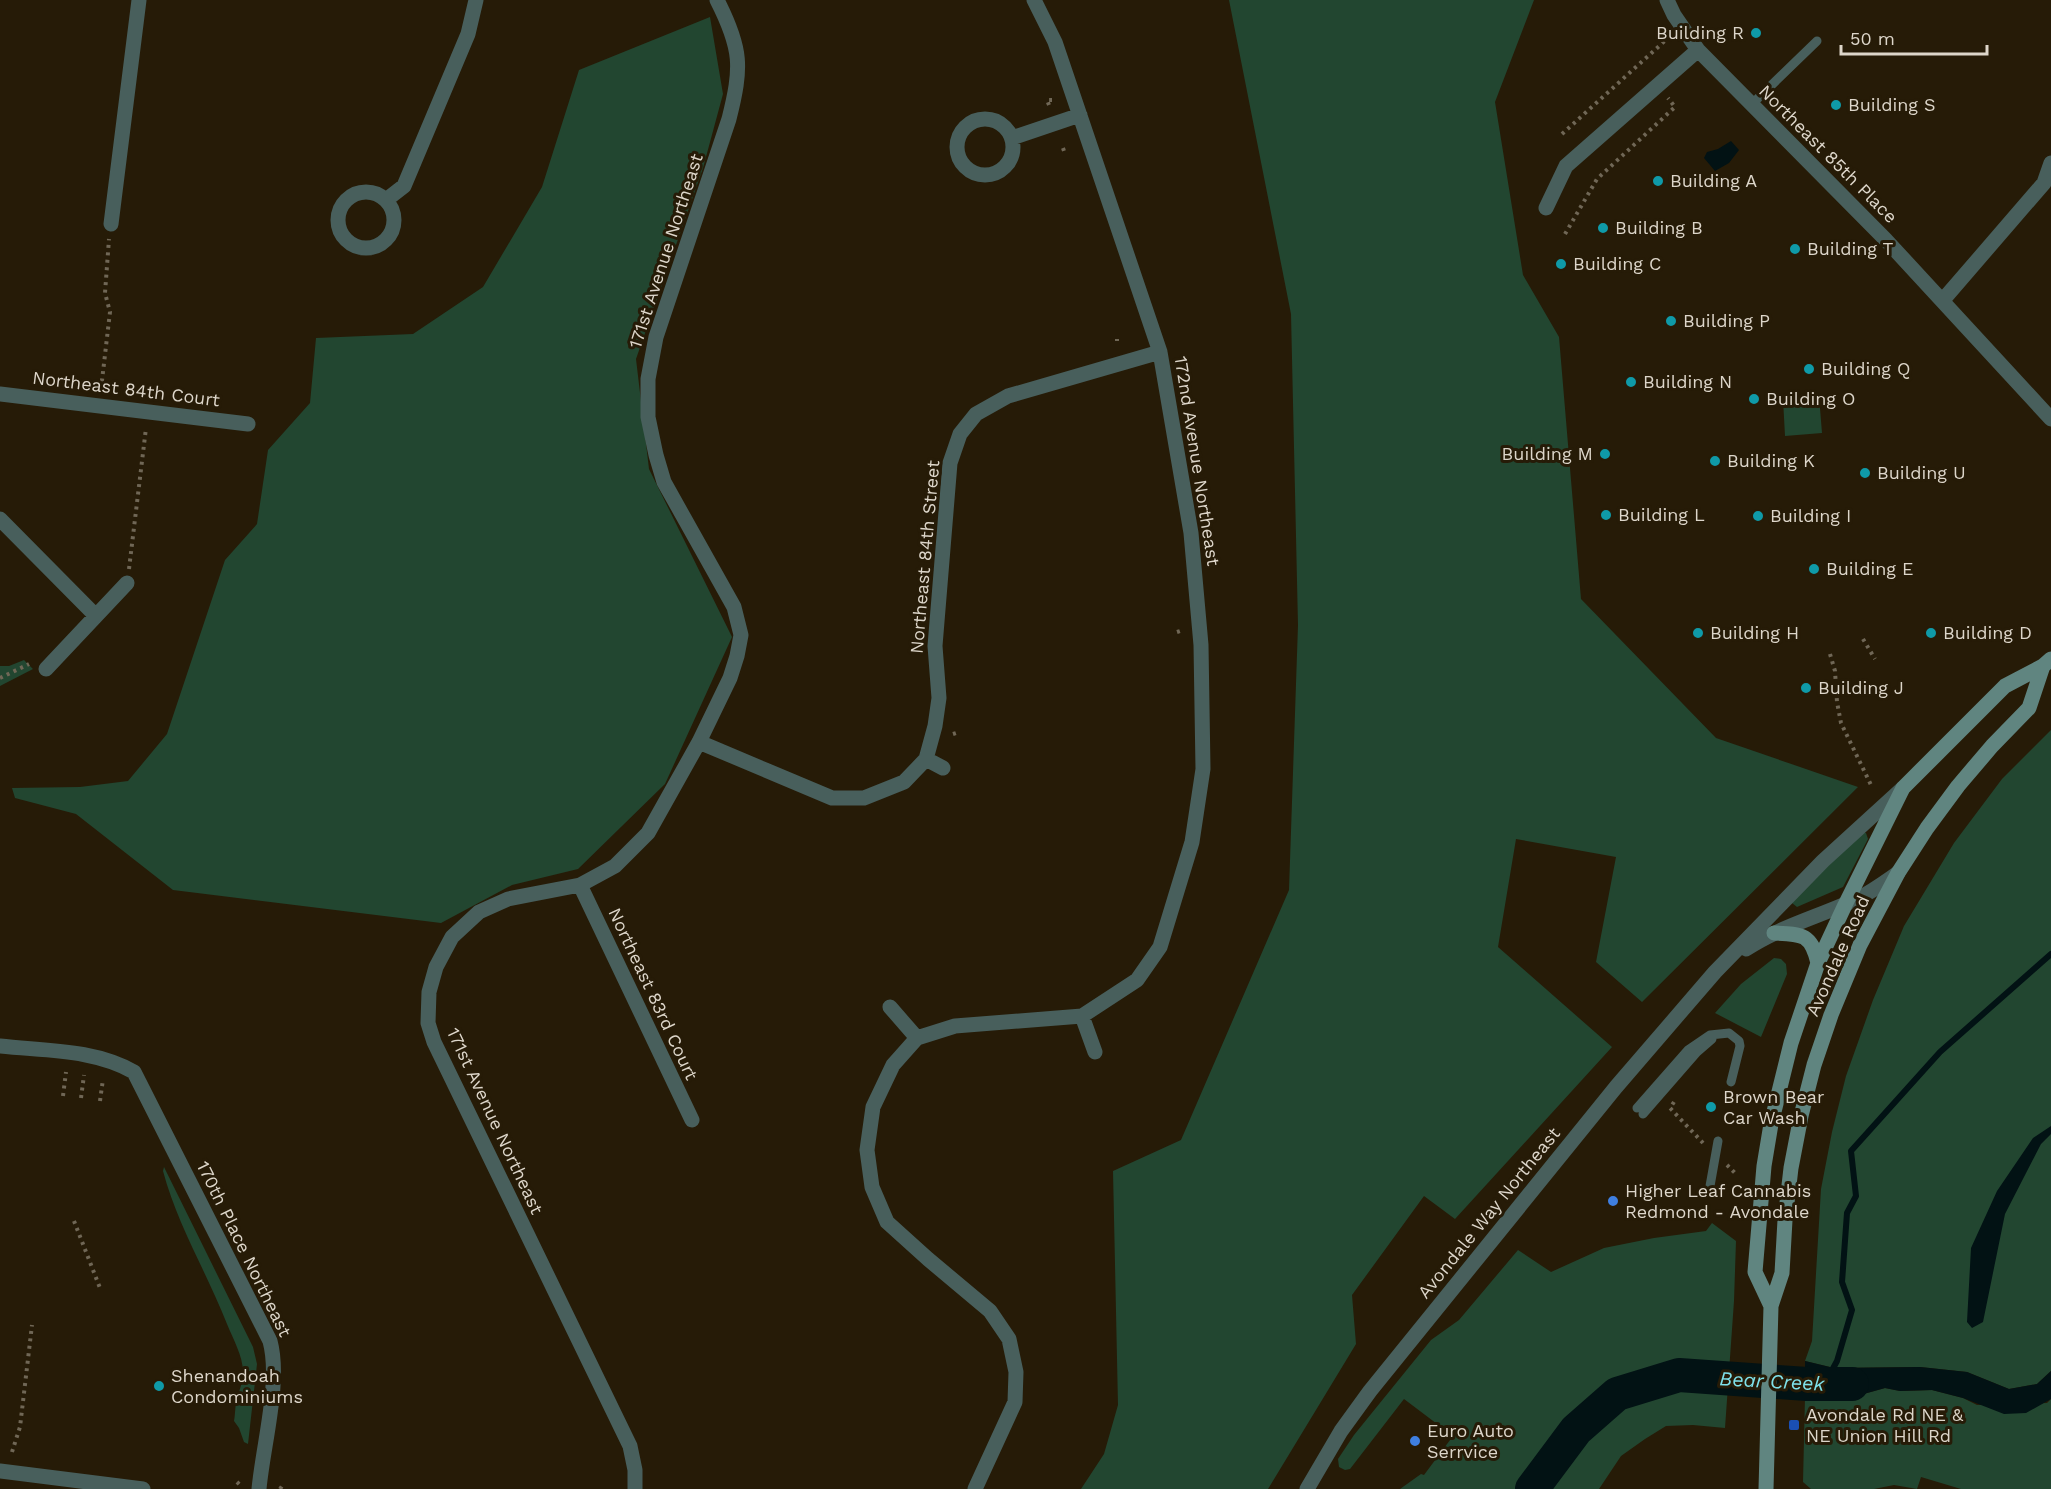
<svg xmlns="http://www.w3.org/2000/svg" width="2051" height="1489" font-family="'Work Sans',sans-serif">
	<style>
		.green { fill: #224630 }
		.water { fill: #021214 }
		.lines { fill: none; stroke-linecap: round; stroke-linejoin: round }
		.stream { stroke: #021214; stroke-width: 6 }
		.river { stroke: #021214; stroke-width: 34 }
		.path { stroke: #706756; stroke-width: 4; stroke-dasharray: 3 4.5; stroke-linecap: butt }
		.service { stroke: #485f5c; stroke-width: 9 }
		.minor { stroke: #485f5c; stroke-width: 15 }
		.tertiary { stroke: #485f5c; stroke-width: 15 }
		.secondary { stroke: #608580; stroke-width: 15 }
		.culture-dot { fill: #0f9aa8; stroke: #261b07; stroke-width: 2 }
		.shop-dot { fill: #3f7fe0; stroke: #261b07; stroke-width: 2 }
		.transit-dot { fill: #1a4fb4; stroke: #261b07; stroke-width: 2 }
		.labels { text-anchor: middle; stroke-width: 6; stroke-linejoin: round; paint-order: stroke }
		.poi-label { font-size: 18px; fill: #ddd6ca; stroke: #261b07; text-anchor: start }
		.street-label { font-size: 18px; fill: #ddd6ca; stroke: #261b07 }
		.water-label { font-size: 20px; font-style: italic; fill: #7fe1ea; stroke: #261b07 }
	</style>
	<rect width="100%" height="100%" fill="#261b07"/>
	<path class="green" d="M1229 0H1534L1495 102 1523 275 1559 337 1581 599 1716 738 1858 787 1642 1002 1596 962 1616 857 1516 839 1498 947 1612 1047 1455 1219 1424 1196 1352 1295 1356 1344 1268 1489H1081L1104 1454 1118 1405 1113 1171 1181 1140 1289 890 1298 625 1291 314Z
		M710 17 723 94 703 168 636 359 649 469 732 637 665 784 578 869 512 885 441 923 173 890 76 814 15 798 12 788 80 787 128 781 167 734 225 560 257 524 268 450 310 403 316 338 413 334 483 287 542 187 579 70Z
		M1819 396 1822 433 1785 436 1783 399Z
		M24 660 33 669 0 686V666H9Z
		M2051 730V1371L2037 1384 2009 1389 1967 1372 1920 1367 1834 1368 1805 1361 1812 1341 1821 1189 1832 1132 1846 1076 1873 1000 1904 926 1954 843 2002 779Z
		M1861 833H1866L1868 839 1843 887 1797 907 1792 903 1793 897Z
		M1774 958 1781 959 1786 964 1787 974 1761 1037 1715 1013 1741 984Z
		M164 1167 253 1347 257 1364 248 1444 244 1442 239 1428 234 1421C235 1416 235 1409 236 1403 238 1392 243 1384 243 1372 243 1356 233 1339 227 1324 207 1273 177 1224 163 1171Z
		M1712 1223 1736 1241 1734 1301 1725 1428 1693 1425 1666 1426 1645 1439 1621 1456 1599 1489H1400L1421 1474 1424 1475 1453 1436 1404 1399 1350 1469 1345 1470 1339 1467 1338 1459 1354 1435 1431 1340 1459 1320 1518 1250 1551 1272 1604 1248 1654 1238 1706 1231Z
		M1885 1388 1900 1391 1932 1390 1963 1398 1977 1405 2047 1403 2051 1399V1489H1961L1921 1477 1917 1489 1894 1485 1874 1489H1811L1803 1482 1805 1397 1828 1395 1842 1400Z"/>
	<path class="water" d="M1731 141 1739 150 1729 163 1715 171 1704 158 1707 152 1718 149Z
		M2051 1126V1134L2041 1144 2005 1214 1983 1322 1972 1328 1967 1322 1971 1248 1997 1191 2033 1138Z
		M1805 1361 1834 1368 1920 1367 1967 1372 2009 1389 2037 1384 2051 1371V1399L2026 1413 2004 1414 1963 1398 1932 1390 1900 1391 1885 1388 1842 1400 1828 1395 1805 1397Z"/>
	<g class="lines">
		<path class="stream" d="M1830 1374 1837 1361 1852 1310 1842 1282 1847 1213 1856 1196 1851 1151 1940 1052 2051 954"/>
		<path class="river" d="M1532 1489 1576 1430 1617 1394 1679 1375 1807 1384H1852"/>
		<path class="path" d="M1049 105 1047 100H1052
			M1562 134 1668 38
			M1063 148 1065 154
			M1565 234 1597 179 1675 107 1668 98
			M1117 339V341
			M101 389 110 312 105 293 109 239
			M129 569 146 428
			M1177 632 1180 631
			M1863 639 1875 659
			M1830 654 1835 671 1837 702 1841 723 1872 787
			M0 678 29 664
			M953 734 956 733
			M63 1096 66 1072
			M81 1098 84 1075
			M100 1101 103 1079
			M1674 1102 1670 1108 1703 1143
			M1727 1165 1736 1174
			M74 1221 100 1288
			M12 1452 20 1427 32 1325
			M237 1482 240 1485
			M280 1489 282 1486"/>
		<path class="service" d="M1752 104 1817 41
			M1637 1108 1688 1050 1710 1035 1729 1033 1739 1041 1740 1046 1731 1082
			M1643 1114 1697 1052 1712 1039
			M1710 1186 1718 1141"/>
		<path class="minor" d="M1698 50 1886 240 2051 419
			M957 147a28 28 0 1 1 56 0a28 28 0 1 1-56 0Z
			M1012 138 1080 115
			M338 220a28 28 0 1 1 56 0a28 28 0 1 1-56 0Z
			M386 200 404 186 468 34 476 0
			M1546 208 1566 166 1698 50 1674 15 1667 0
			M111 224 139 0
			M1943 300 2044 183 2051 163
			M0 394 248 424
			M0 519 95 615
			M46 669 127 583
			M699 742 832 798H864L904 782 926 759 935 726 939 698 935 646 950 463 960 434 976 414 1008 396 1160 352
			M926 759 943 768
			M580 885 692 1120
			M890 1007 917 1038
			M1082 1016 1095 1052
			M0 1046C45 1051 94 1049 134 1072L270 1341C281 1382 263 1445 259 1489
			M0 1471 143 1489
			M635 1489V1470L630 1446 434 1042 428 1023 429 992 436 967 452 937 479 912 508 899 580 885 615 866 648 833 699 742 730 678 737 656 741 635 734 607 664 482 656 455 648 417V379L656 337 729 119C742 67 742 49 717 0
			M975 1489 1015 1402 1016 1372 1009 1339 990 1311 928 1259 887 1222 872 1187 867 1150 873 1107 893 1065 917 1038 955 1026 1082 1016 1137 980 1160 947 1192 842 1203 769 1201 645 1191 533 1160 352 1055 42 1034 0"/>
		<path class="tertiary" d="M1746 949C1781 926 1821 916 1859 898 1873 891 1885 882 1898 873
			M1307 1489 1341 1431 1370 1391 1616 1087 1715 972 1823 861 1903 788"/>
		<path class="secondary" d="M1774 933C1803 934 1811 934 1818 963
			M1771 1306 1755 1272 1764 1166 1771 1124 1791 1043 1818 963 1845 905 1903 788 2005 686 2043 666 2051 659
			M1766 1489 1771 1306 1782 1273 1785 1220 1791 1168 1801 1116 1814 1065 1831 1015 1860 945 1898 873 1927 828 1958 786 1992 746 2029 708 2043 666"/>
	</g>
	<g class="culture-dot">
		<circle cx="1756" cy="33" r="6"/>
		<circle cx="1836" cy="105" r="6"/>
		<circle cx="1658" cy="181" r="6"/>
		<circle cx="1603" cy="228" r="6"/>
		<circle cx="1795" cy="249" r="6"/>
		<circle cx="1561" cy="264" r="6"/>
		<circle cx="1671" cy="321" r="6"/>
		<circle cx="1809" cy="369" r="6"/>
		<circle cx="1631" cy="382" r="6"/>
		<circle cx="1754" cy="399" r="6"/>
		<circle cx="1605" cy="454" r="6"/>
		<circle cx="1715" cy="461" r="6"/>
		<circle cx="1865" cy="473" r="6"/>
		<circle cx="1606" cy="515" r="6"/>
		<circle cx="1758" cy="516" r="6"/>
		<circle cx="1814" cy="569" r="6"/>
		<circle cx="1698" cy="633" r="6"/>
		<circle cx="1931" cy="633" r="6"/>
		<circle cx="1806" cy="688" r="6"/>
		<circle cx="1711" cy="1107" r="6"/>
		<circle cx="159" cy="1386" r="6"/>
	</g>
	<g class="shop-dot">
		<circle cx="1613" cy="1201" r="6"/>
		<circle cx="1415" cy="1441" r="6"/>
	</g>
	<rect class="transit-dot" x="1788" y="1419" width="12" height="12" rx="3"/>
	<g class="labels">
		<g class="poi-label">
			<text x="1744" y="39" text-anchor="end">Building R</text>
			<text x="1848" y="111">Building S</text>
			<text x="1670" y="187">Building A</text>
			<text x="1615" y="234">Building B</text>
			<text x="1807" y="255">Building T</text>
			<text x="1573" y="270">Building C</text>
			<text x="1683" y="327">Building P</text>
			<text x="1821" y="375">Building Q</text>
			<text x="1643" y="388">Building N</text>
			<text x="1766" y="405">Building O</text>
			<text x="1593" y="460" text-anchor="end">Building M</text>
			<text x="1727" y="467">Building K</text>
			<text x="1877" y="479">Building U</text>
			<text x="1618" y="521">Building L</text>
			<text x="1770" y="522">Building I</text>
			<text x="1826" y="575">Building E</text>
			<text x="1710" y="639">Building H</text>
			<text x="1943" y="639">Building D</text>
			<text x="1818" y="694">Building J</text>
			<text x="1723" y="1103">Brown Bear<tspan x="1723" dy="21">Car Wash</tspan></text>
			<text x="1625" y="1197">Higher Leaf Cannabis<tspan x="1625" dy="21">Redmond - Avondale</tspan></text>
			<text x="171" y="1382">Shenandoah<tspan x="171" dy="21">Condominiums</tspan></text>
			<text x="1806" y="1421">Avondale Rd NE &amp;<tspan x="1806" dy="21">NE Union Hill Rd</tspan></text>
			<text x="1427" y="1437">Euro Auto<tspan x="1427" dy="21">Serrvice</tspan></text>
		</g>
		<g class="street-label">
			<text transform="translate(1828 154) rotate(45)" y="6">Northeast 85th Place</text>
			<text transform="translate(666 251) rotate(-72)" y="6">171st Avenue Northeast</text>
			<text transform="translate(126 389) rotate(7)" y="6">Northeast 84th Court</text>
			<text transform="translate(1197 461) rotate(81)" y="6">172nd Avenue Northeast</text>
			<text transform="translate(925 557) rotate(-85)" y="6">Northeast 84th Street</text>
			<text transform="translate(1838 956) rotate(-66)" y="6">Avondale Road</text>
			<text transform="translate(653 994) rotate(65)" y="6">Northeast 83rd Court</text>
			<text transform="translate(495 1121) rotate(65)" y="6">171st Avenue Northeast</text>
			<text transform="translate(1489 1213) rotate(-51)" y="6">Avondale Way Northeast</text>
			<text transform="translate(244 1249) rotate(64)" y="6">170th Place Northeast</text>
		</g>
		<g class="water-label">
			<text transform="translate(1772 1381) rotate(3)" y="7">Bear Creek</text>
		</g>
	</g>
	<path d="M1841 45v9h146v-9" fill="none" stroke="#ddd6ca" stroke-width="3"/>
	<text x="1850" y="45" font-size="18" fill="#ddd6ca" stroke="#261b07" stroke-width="4.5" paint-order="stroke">50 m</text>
</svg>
